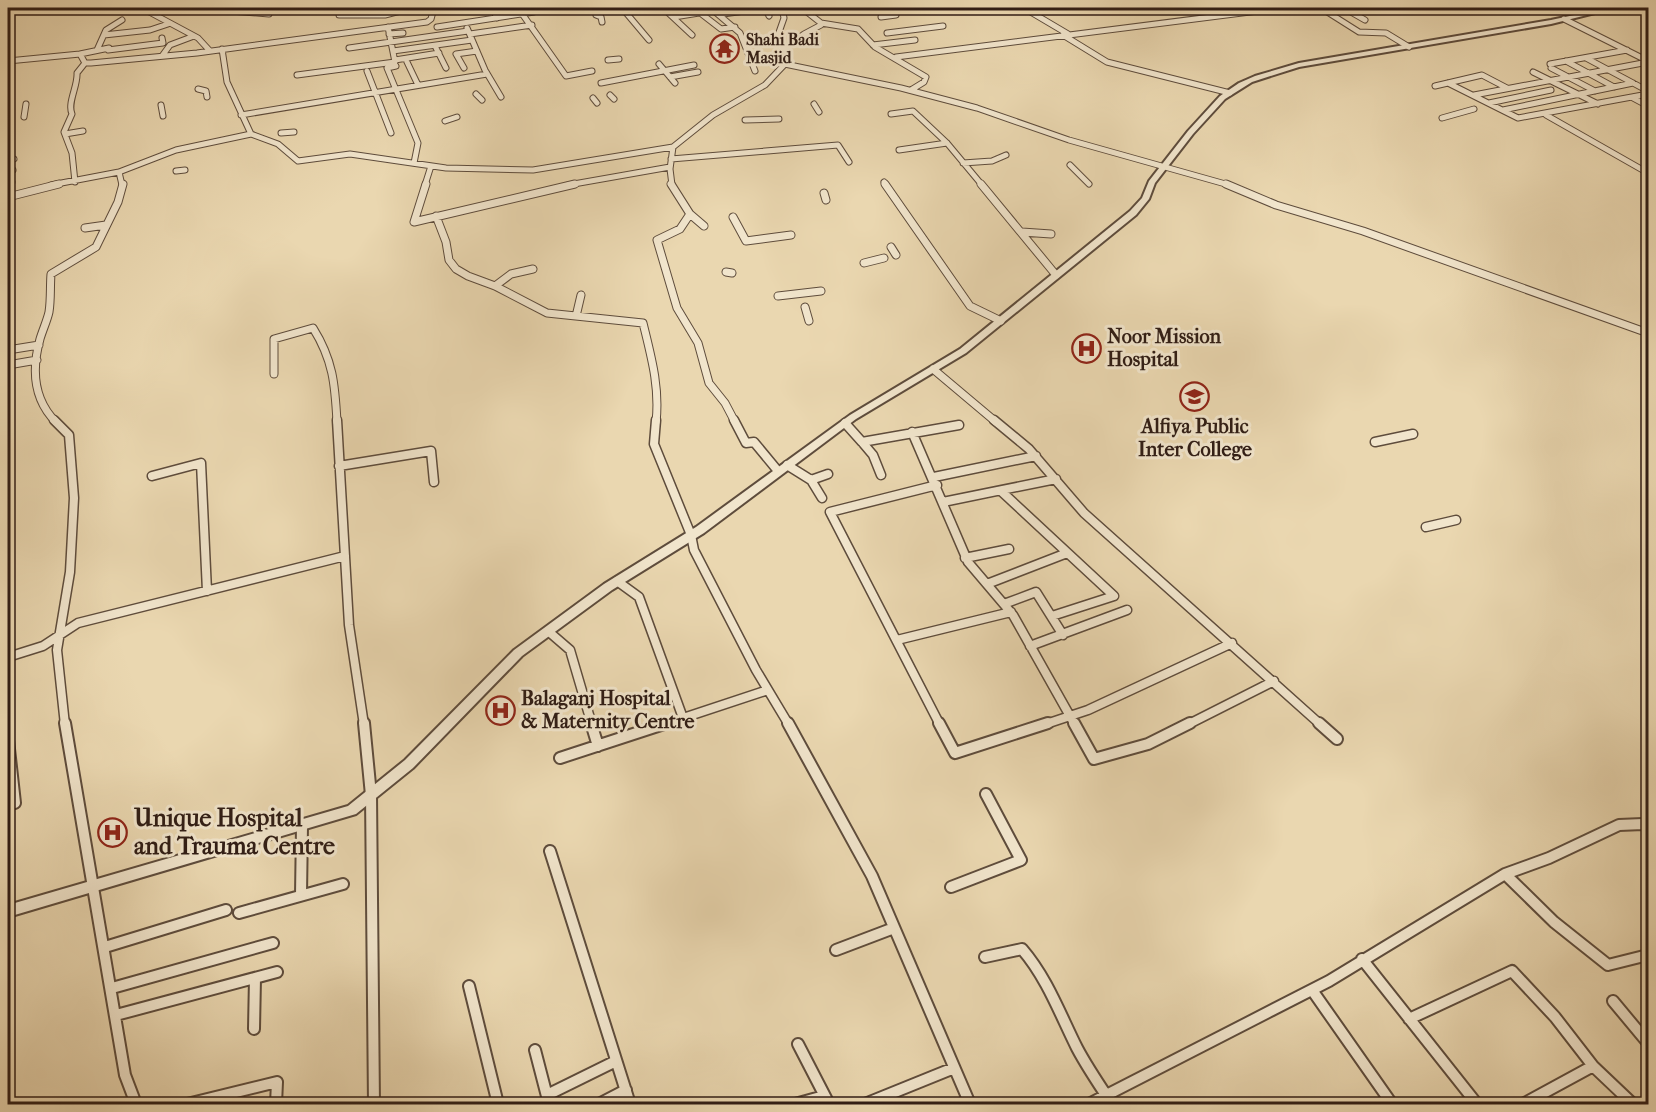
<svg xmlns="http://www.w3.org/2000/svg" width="1656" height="1112" font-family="'IM FELL French Canon',serif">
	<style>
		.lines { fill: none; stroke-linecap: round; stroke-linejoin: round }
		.minor-far3-casing { stroke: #5e4c3c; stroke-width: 7 }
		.minor-far2-casing { stroke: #5e4c3c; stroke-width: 9 }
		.minor-far1-casing { stroke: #5e4c3c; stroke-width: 11 }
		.minor-casing { stroke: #5e4c3c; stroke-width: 14 }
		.tertiary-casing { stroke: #5e4c3c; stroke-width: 4 }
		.minor-far3 { stroke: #f1e5cc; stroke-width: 5 }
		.minor-far2 { stroke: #f1e5cc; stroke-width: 7 }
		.minor-far1 { stroke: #f1e5cc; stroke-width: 8 }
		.minor { stroke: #f1e5cc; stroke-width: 10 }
		.tertiary { fill: #f1e5cc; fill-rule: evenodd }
		.labels { text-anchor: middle; stroke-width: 6; stroke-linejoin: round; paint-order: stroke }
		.far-poi-label { font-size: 16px; font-weight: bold; fill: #301d15; stroke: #f1e5cc; text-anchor: start }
		.poi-label { font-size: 20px; font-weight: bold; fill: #301d15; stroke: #f1e5cc; text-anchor: start }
		.near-poi-label { font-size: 24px; font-weight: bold; fill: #301d15; stroke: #f1e5cc; text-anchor: start }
	</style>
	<rect width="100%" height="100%" fill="#ead7b0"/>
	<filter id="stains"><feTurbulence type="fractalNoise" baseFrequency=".00333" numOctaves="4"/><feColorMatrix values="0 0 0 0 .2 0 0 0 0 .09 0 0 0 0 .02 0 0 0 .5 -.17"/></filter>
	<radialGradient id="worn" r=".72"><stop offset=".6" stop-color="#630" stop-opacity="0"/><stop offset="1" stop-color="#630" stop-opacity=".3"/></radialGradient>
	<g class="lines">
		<defs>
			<path id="minor-far3" d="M142 8 198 38 210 51
				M518 8 566 76 592 71
				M622 8 649 40
				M663 8 692 35
				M765 8 769 16
				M802 8 821 23 858 29 875 47 926 77 924 82 911 90
				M1024 8 1068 34
				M1321 8 1359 32 1386 33 1409 47
				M1344 8 1365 20
				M713 10 740 33 755 71
				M231 11 269 14
				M699 12 721 29 735 27
				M723 14 752 10 750 8
				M339 15H385L412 8
				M596 15 601 17 602 22
				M674 17 730 8
				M881 17 896 15
				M497 18 493 9 504 8
				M1564 19 1648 61
				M821 25 804 34 776 55 775 62 901 88 977 108 1069 140 1229 185
				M437 27 534 12
				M467 28 485 70 501 97
				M887 33 943 26
				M389 34 403 33
				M470 34 532 25
				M104 35 150 30 168 24
				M1063 35 1107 62 1230 93
				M777 38 784 18 782 8
				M873 45 915 40
				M349 48 468 31
				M436 48 446 68
				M222 49 227 82 251 134 278 144 298 161 350 154 446 168 533 170 673 147 713 115 765 85 785 64
				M97 50 106 30 122 20
				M393 51 472 40
				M80 54 109 48 108 50 163 43 162 38
				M162 56 170 45 194 36
				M896 57 1281 8
				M1586 58 1648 91
				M395 60 439 53
				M608 60 619 59
				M8 61 80 54 85 63H91L197 53 427 22 431 19 434 8
				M1566 61 1614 87
				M407 62 418 85
				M659 64 675 83
				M1550 64 1627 50
				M396 66 387 68 418 143 414 163
				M464 68 456 54 477 51
				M1551 68 1595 91
				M367 71 391 133
				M1533 72 1598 104
				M297 75 395 62 388 27
				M670 77 698 72
				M601 83 694 65
				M1448 83 1518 118 1648 94
				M1435 86 1482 75 1507 88
				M198 89 206 91 207 97
				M476 94 482 100
				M610 95 614 99
				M1474 95 1648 62
				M593 98 597 103
				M1633 98 1648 106
				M1489 103 1551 90
				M814 104 819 112
				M161 105 163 116
				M1503 110 1633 83
				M891 114 913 111 947 143 982 185
				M241 115 487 74
				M1546 115 1648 173
				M24 117 26 104
				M1442 118 1474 109
				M745 120 779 119
				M445 121 457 117
				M281 133 294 132
				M65 134 83 131
				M899 150 947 143
				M671 159 838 145 849 162
				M8 160 14 159
				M963 163 992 161 1006 155
				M1070 165 1089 184
				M8 171 13 170
				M176 171 185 170
				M119 172 122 185
				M8 182H12
				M75 182 72 153 64 132 72 114C67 103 78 86 77 73L85 63
				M884 182 886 185
				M51 185 119 172 176 150 251 134
				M425 185 431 166
				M568 185 670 167
				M672 185 670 169 673 147"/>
			<path id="minor-far2" d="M426 184 414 222 575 184
				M671 184 690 214 680 229 657 240 677 308 698 343 709 383 725 403 735 422
				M885 184 970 306 1001 321
				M981 184 1056 275
				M1226 184 1276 205 1363 231 1648 333
				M824 193 826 200
				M8 197 59 184
				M690 214 704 226
				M436 216 446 242 449 260 456 269 468 276 495 286 547 313 643 323C651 356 660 387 656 422
				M733 217 746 241 791 235
				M85 228 106 225
				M1022 232 1051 234
				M891 247 896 255
				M864 263 884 258
				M726 272 732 273
				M495 286 511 274 533 269
				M778 296 821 291
				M805 307 809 321
				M577 312 581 295
				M8 350 39 345
				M8 365 37 360
				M933 369 996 422
				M274 374V339L313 328C333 360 335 384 337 422
				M56 422C33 399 32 368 40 339 43 329 47 321 49 312 51 300 50 286 51 274L96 247 118 202 123 184"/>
			<path id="minor-far1" d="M54 420 69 435 74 498 70 572 57 650 65 725
				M337 420 349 625 364 725
				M656 420 654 444 691 535 694 550 756 670 789 725
				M734 420 746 443 754 442 778 471
				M994 420 1029 449 1084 513 1321 725
				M845 423 862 442 959 425
				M912 432 968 562 1013 615 1075 725
				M862 442 873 455 881 475
				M1375 442 1413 434
				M787 465 811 480 822 498
				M339 466 431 451 434 482
				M152 476 201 463 207 591
				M934 477 1036 456
				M811 480 828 474
				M937 485 830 512 940 725
				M1001 491 1114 596 1052 616
				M943 502 1056 479
				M1426 527 1456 520
				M965 558 1009 549
				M617 581 639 597 683 718
				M987 584 1067 553
				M1004 604 1036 592 1063 635
				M548 631 570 650 592 725
				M897 640 1011 612
				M1030 646 1127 610
				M8 657 43 646 78 623 345 556
				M662 725 768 690
				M1043 725 1088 710 1232 643
				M1187 725 1274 681"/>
			<path id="minor" d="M65 723 125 1075 136 1104
				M364 723 371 795 374 1104
				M591 723 598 746
				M788 723 872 876 970 1104
				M939 723 955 753 1048 723
				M1074 723 1094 759 1148 744 1190 723
				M1319 723 1337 739
				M8 740 15 803
				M560 758 667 723
				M550 851 630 1104
				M1505 874 1554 922 1608 965 1648 955
				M951 887 1021 860 986 794
				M301 895 302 826
				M239 913 343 884
				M105 947 226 910
				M836 950 894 928
				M985 957 1022 949C1047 978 1060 1014 1077 1048 1087 1067 1100 1086 1112 1104
				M1362 959 1477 1104
				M469 986 498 1104
				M112 988 273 943
				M1312 990 1392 1104
				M1613 1001 1648 1043
				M116 1015 277 972
				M1409 1019 1512 971 1555 1017 1593 1066 1633 1104
				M254 1029 255 978
				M798 1044 829 1104
				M535 1050 549 1104
				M547 1095 616 1061
				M187 1104 277 1082 276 1104
				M599 1104 626 1090
				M795 1104 824 1096
				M865 1104 954 1068
				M1089 1104 1329 981 1505 874 1549 858 1619 825 1643 824 1648 828
				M1523 1104 1593 1066"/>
			<path id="tertiary" d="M1607 8H1615L1551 24 1299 67 1252 82 1225 99 1193 134 1155 183 1149 199 1136 215 966 353 856 419 704 533 612 590 522 656 413 768 356 814 8 917V905L348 806 405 760 514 650 604 584 696 527 850 415 960 349 1130 211 1142 198 1149 181 1188 131 1220 96 1239 83 1255 76 1299 63 1551 20Z"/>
		</defs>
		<use href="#minor-far3" class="minor-far3-casing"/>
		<use href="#minor-far2" class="minor-far2-casing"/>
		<use href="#minor-far1" class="minor-far1-casing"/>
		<use href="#minor" class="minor-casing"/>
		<use href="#tertiary" class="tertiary-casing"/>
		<use href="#minor-far3" class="minor-far3"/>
		<use href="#minor-far2" class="minor-far2"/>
		<use href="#minor-far1" class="minor-far1"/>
		<use href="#minor" class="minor"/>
		<use href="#tertiary" class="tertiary"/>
	</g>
	<defs>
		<symbol id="temple-ring" viewBox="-11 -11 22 22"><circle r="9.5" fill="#f1e5cc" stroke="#8f2418" stroke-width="1.5"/><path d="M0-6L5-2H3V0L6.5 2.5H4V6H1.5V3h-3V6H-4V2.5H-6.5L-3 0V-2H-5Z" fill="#8f2418"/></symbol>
		<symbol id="hospital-ring" viewBox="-11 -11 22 22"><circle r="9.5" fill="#f1e5cc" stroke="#8f2418" stroke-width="1.5"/><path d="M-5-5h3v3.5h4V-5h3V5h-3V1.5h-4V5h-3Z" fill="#8f2418"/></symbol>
		<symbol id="school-ring" viewBox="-11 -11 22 22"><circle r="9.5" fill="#f1e5cc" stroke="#8f2418" stroke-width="1.5"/><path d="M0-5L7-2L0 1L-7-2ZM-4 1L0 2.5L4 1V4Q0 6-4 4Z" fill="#8f2418"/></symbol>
	</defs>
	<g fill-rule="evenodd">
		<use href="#temple-ring" x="708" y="32" width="33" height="33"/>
		<use href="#hospital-ring" x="1070" y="332" width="33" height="33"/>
		<use href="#school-ring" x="1178" y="380" width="33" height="33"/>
		<use href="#hospital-ring" x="484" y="694" width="33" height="33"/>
		<use href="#hospital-ring" x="96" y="816" width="33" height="33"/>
	</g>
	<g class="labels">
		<g class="far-poi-label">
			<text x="746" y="45">Shahi Badi<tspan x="746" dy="18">Masjid</tspan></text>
		</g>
		<g class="poi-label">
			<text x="1107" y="343">Noor Mission<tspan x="1107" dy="23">Hospital</tspan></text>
			<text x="1195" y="433" text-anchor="middle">Alfiya Public<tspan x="1195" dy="23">Inter College</tspan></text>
			<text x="521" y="705">Balaganj Hospital<tspan x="521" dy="23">&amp; Maternity Centre</tspan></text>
		</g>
		<g class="near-poi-label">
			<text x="134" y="826">Unique Hospital<tspan x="134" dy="28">and Trauma Centre</tspan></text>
		</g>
	</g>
	<rect width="1656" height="1112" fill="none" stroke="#ead7b0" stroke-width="30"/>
	<rect x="9" y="9" width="1638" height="1094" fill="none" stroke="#301d15" stroke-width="3"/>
	<rect x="15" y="15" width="1626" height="1082" fill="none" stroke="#301d15" stroke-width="1.5"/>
	<rect width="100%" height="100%" filter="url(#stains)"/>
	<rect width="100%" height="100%" fill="url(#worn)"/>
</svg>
